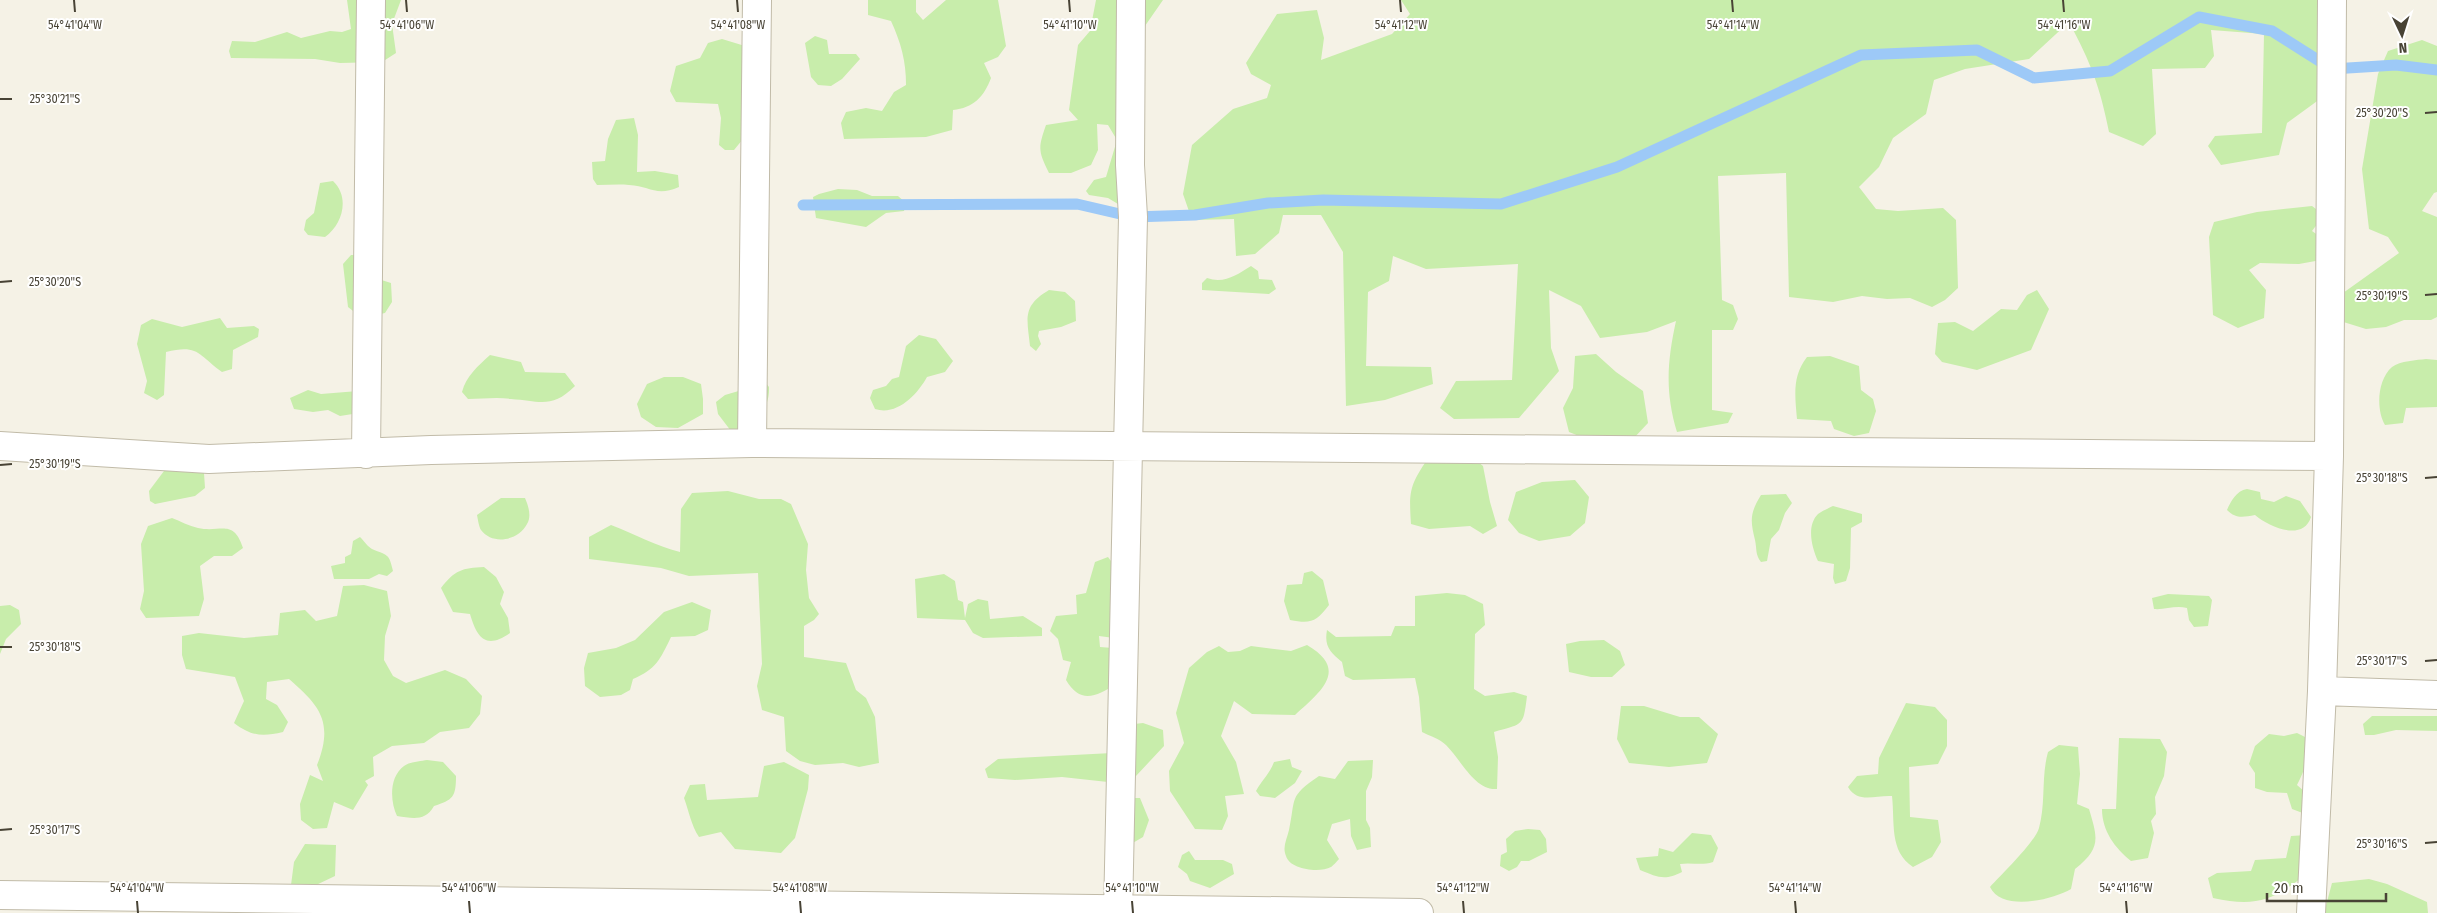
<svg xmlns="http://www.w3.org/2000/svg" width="2437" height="913" font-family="'Fira Sans Condensed',sans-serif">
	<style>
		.green { fill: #c8edab }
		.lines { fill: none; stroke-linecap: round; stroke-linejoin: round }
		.stream { stroke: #9dc9f7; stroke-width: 11 }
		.minor-casing { stroke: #c1bba8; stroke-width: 30 }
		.minor { stroke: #fff; stroke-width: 28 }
		.ticks { fill: none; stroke: #484335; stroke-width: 2 }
		.ticks-label { font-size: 12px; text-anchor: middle; fill: #484335; stroke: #fff; stroke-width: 4; stroke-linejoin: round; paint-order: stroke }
	</style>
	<rect width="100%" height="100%" fill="#f5f2e6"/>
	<path class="green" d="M347 0H401L392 24 396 53 382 62 340 63 315 59 231 58 229 51 232 41 255 42 287 32 301 38 330 31 342 32 351 29Z
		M868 0H916V12L923 20 946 0H998L1006 46 998 57 984 63 991 78C984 97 973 108 953 110L952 130 926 137 844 139 841 123 846 112 866 108 882 111 894 92 906 85C906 61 901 43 891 21L868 15Z
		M1096 0H1163L1138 36 1139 199 1118 204 1108 198 1089 195 1086 191 1094 180 1106 177 1117 140 1108 125 1097 124 1098 150 1091 165 1071 173H1049C1038 151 1038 148 1046 125L1078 120 1069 110 1078 45 1090 31Z
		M1401 0H2317V10L2329 41 2320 99 2287 123 2279 155 2221 165 2208 146 2215 136 2262 133 2264 34 2211 30 2214 56 2205 68 2152 69 2156 134 2143 146 2109 132C2100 87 2091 63 2069 22L2029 59 1965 69 1934 80 1926 114 1893 138 1879 167 1859 187 1876 209 1898 211 1943 208 1956 220 1958 288 1945 300 1932 307 1910 298 1887 299 1862 296 1833 302 1789 297 1786 173 1718 176 1722 300 1733 305 1738 319 1733 330H1712V410L1733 413 1728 423 1677 432C1665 392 1667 362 1676 321L1647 332 1600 338 1581 306 1549 290 1551 348 1559 371 1519 418 1454 419 1440 408 1456 381 1512 380 1518 264 1426 269 1393 256 1389 281 1368 292 1366 366 1431 367 1433 384 1385 400 1346 406 1343 252 1321 215H1283L1279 233 1255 254 1236 256 1234 219 1192 220 1183 194 1192 145 1233 109 1267 98 1271 85 1251 74 1246 63 1277 14 1317 10 1324 38 1321 60 1392 34 1410 14Z
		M815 36 827 40 829 54H856L860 59 842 79 831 86 818 85 811 77 805 43Z
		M722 39 745 46 743 139 734 150H725L719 145 721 118 718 104 676 102 670 91 676 66 700 58 708 43Z
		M2422 40 2437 46V192L2434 193 2422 211 2437 217V317L2431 320H2404L2386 327 2366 329 2337 320 2343 293 2399 253 2388 237 2369 229 2362 169 2378 74 2388 51Z
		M634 118 638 135 637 172 655 171 678 175 679 187C656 197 650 186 629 185 619 184 608 185 597 185L593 179 592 162 605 161 608 139 616 120Z
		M333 181C350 197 343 224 325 237L308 235 304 230 306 220 314 213 320 183Z
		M838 189 857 190 872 196H898L906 203 904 211 886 213 866 227 816 218 813 197 819 194Z
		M2312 206 2324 215 2312 231 2332 245 2321 260 2299 264 2260 263 2249 270 2266 290 2264 318 2238 328 2213 315 2209 237 2214 222 2257 212Z
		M351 255H363L372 277 391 283 392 302 385 313 362 318 348 307 343 264Z
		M1251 266 1258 271 1259 279 1272 280 1276 289 1269 294 1202 290V283L1207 278C1224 284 1237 275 1251 266Z
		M1049 290 1065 292 1075 301 1076 321 1061 327 1039 331 1038 336 1041 344 1036 351 1030 346C1027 318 1022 306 1049 290Z
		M2037 290 2049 309 2031 350 1977 370 1942 362 1935 354 1938 323 1955 322 1973 331 2001 309 2017 310 2027 295Z
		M220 318 227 328 254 326 259 329 258 337 233 350 232 369 222 372C198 355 199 344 166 352L164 395 157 400 144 393 147 381 137 344 141 325 152 319 182 327Z
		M919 335 936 339 953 361 945 372 927 377C917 395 897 416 875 409L870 398 873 390 886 386 892 379 899 377 906 346Z
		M1596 354 1616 372 1643 391 1648 423 1633 439 1589 440 1569 432 1563 408 1573 388 1575 356Z
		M490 355 521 362 525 372 565 373 575 386C552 409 540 401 511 399 497 397 482 399 468 399L462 392C466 376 478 366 490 355Z
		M1830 356 1859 366 1861 390 1873 399 1876 411 1869 433 1854 436 1834 429 1831 421 1797 419C1795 396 1792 376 1807 357Z
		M2426 359 2437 360V407L2406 408 2403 423 2385 425C2376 410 2377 380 2392 367 2400 361 2417 360 2426 359Z
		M664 377H683L701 384 703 399V414L678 428 656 427 641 417 637 404 647 384Z
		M762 378 769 387C770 411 754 425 731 431L718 414 716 402 725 395 742 390Z
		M308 390 321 394 358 391 359 413 340 416 328 410 313 412 294 409 290 398Z
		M1467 453 1483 466 1490 502 1497 526 1483 534 1470 526 1429 529 1411 524C1409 493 1409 486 1427 460Z
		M181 469 204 473 205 488 195 496 155 504 150 501 149 491 164 471Z
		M1575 480 1589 497 1585 523 1570 536 1539 541 1519 533 1508 520 1516 492 1542 482Z
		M2247 489 2260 492 2261 499 2274 502 2286 496 2300 501 2311 517C2303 542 2269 527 2255 515 2243 517 2236 519 2227 510 2231 501 2236 491 2247 489Z
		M728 491 759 499H781L791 504 808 544 806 570 809 598 819 614 814 620 804 626V657L846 663 856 690 866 698 875 717 879 763 859 767 843 763 815 765 800 761 786 751 784 717 762 710 757 686 762 664 758 573 689 576 661 568 589 559V537L611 525C635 534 656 546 680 552L681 509 692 493Z
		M1786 494 1792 503 1785 513 1779 530 1771 539 1767 561 1761 562C1755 554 1757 549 1755 540 1750 520 1750 513 1761 495Z
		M501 498H525C528 505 532 516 527 524 519 540 493 546 481 530 479 527 478 520 477 515Z
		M1833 506 1862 514V522L1851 528 1850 568 1846 581 1835 584 1833 578 1834 564 1818 561C1812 548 1806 526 1818 514 1822 511 1829 508 1833 506Z
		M172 518C180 521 189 526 198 528 221 533 233 518 243 548L232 556H214L200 566 204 599 199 616 146 618 140 609 144 591 141 544 148 526Z
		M360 537C364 541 368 547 372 549 388 556 389 553 393 571L387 576 379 574 369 579H334L331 566 345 563V557L351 554 353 541Z
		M1108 557 1117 569 1114 638 1099 636 1100 647 1113 648 1116 684C1096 697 1080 704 1066 680L1071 662 1063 660 1058 639 1050 631 1056 616 1077 614 1076 595 1086 593 1095 562Z
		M484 567 496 577 504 592 500 604 508 618 510 633C486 650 477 638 470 614L453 612 441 588C455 570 462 568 484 567Z
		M1312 571 1323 580 1329 605C1316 622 1311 624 1290 620L1284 601 1287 585 1302 584 1304 573Z
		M944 574 955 581 958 600 963 602 965 618 968 604 978 599 988 601 990 619 1023 616 1042 628V636L983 638 973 633 965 620 917 618 915 579Z
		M364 585 387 591 391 616 385 636 384 660 393 676 406 683 445 670 466 679 482 696 480 714 469 728 440 732 424 743 392 746 373 757 374 776 365 781 368 785 353 810 334 802 327 828 313 829 301 820 300 804 310 775 323 781 317 765C334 722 320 706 289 679L267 682 266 699 277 705 288 722 283 732C262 737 251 736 234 723L244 701 235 677 186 669 182 655V636L199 633 244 638 278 635 280 613 305 610 316 621 337 616 343 586Z
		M1447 593 1465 595 1483 604 1485 625 1475 634 1474 689 1485 696 1514 692 1527 696C1523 728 1523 723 1494 732L1498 757 1497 789C1475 791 1461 760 1446 745 1440 739 1430 736 1422 732L1419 697 1415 678 1353 680 1345 676 1342 662C1330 652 1324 646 1327 630L1336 637 1391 636 1395 626H1415V596Z
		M2168 594 2209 596 2212 600 2208 626 2194 627 2189 620 2187 608C2175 605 2165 610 2154 609L2152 598Z
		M692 602 711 610 708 630 695 636 671 637C660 660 656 669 633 679L630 690 621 695 600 697 585 686 584 668 588 653 616 648 635 640 664 612Z
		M10 605 19 610 21 624 6 639 0 654V606Z
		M1604 640 1620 651 1625 665 1612 677H1591L1569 672 1566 644 1580 641Z
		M1307 645C1350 670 1320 692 1295 715L1252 714 1234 701 1221 736 1236 762 1244 794 1225 796 1228 816 1222 830 1195 829 1170 791 1169 771 1184 743 1176 713 1189 668 1207 652 1219 646 1228 652 1240 651 1251 646 1291 651Z
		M1906 703 1935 707 1947 720V746L1938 764 1909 767 1910 817 1938 820 1941 842 1932 857 1913 867C1889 851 1895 823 1892 796 1875 795 1858 804 1848 787L1857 776 1878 774 1879 758Z
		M1621 706H1644L1680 717H1699L1718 734 1707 763 1669 767 1629 763 1617 739Z
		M2372 716H2437V731L2396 730 2374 735H2365L2363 724Z
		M1143 723 1163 730 1164 746 1136 776 1117 783 1062 777 1015 780 988 778 985 769 998 759 1112 753 1117 726Z
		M2297 733 2305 737C2311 755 2305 769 2297 785L2313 799 2308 815 2292 809 2287 793 2267 792 2255 788V773L2249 764 2255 746 2269 734 2284 736Z
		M2119 738 2160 739 2167 752 2164 776 2155 797 2156 814 2151 821 2154 833 2148 858 2131 861C2115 848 2102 831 2102 809H2116Z
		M2059 745 2078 747 2080 774 2077 804 2089 809C2098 839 2101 848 2075 869L2071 889C2052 900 2002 912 1990 887 2002 874 2035 842 2039 828 2046 803 2041 777 2048 752Z
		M1290 759 1292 767 1302 771 1295 783 1275 798 1260 796 1256 791C1262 780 1269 775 1274 762Z
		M427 760 443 762 456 776C456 797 453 800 434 806 425 822 412 818 397 816 390 801 389 777 404 766 409 762 421 761 427 760Z
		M1373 760 1372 777 1366 791V820L1370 828 1371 847 1357 850 1351 836 1350 819 1332 824 1327 840 1339 859C1337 861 1333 866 1331 867 1320 873 1290 870 1286 856 1282 847 1287 839 1289 830 1296 798 1288 797 1319 776L1335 779 1348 761Z
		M784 762 809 775 808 789 795 838 781 853 735 849 721 832 699 837C691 825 689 811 684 798L690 785 705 784 707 800 758 797 764 766Z
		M1130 798H1140L1149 820 1143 837 1131 844Z
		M1528 829 1540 830 1546 839 1547 852 1529 861H1521L1517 867 1509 871 1500 866 1501 855 1507 852 1506 839 1515 831Z
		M1692 833 1711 835 1718 848 1713 862C1701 866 1692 862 1680 864L1682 872C1665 881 1657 877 1640 870L1636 858 1658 856 1659 848 1673 852Z
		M2307 835 2309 872C2274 900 2257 908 2213 898L2208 878 2217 873 2251 871 2255 860 2286 858 2291 836Z
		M305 844 336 845 335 876 314 886 291 885 294 862Z
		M1189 851 1195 860H1223L1232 864 1234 874 1210 888 1190 881 1187 874 1178 867 1182 855Z
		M2369 879 2387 884 2427 902 2428 913H2324L2332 883Z"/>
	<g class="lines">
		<path class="stream" d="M803 205 1077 204 1133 217 1195 215 1268 203 1323 200 1501 204 1617 167 1861 55 1977 50 2034 78 2110 71 2199 17 2272 31 2332 69 2396 65 2437 70"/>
		<defs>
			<path id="minor" d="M752 443 757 0
				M0 446 209 459 431 450 752 443 2329 456
				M366 454 371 0
				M2322 691 2437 695
				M0 895 1419 913
				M1118 913 1133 217 1130 165 1131 0
				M2311 913 2322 691 2329 456 2332 0"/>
		</defs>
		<use href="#minor" class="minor-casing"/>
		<use href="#minor" class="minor"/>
	</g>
	<path class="ticks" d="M74 0 75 12M406 0 407 12M737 0 738 12M1069 0 1070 12M1400 0 1401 12M1732 0 1733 12M2063 0 2064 12M0 99H12M2425 113 2437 112M0 282 12 281M2425 295 2437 294M0 465 12 464M2425 478 2437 477M0 647H12M2425 661 2437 660M0 830 12 829M2425 843 2437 842M137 901 138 913M469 901 470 913M800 901 801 913M1132 901 1133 913M1463 901 1464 913M1795 901 1796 913M2126 901 2127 913"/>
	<g class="ticks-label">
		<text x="75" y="29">54°41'04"W</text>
		<text x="407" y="29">54°41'06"W</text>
		<text x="738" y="29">54°41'08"W</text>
		<text x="1070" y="29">54°41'10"W</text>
		<text x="1401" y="29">54°41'12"W</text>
		<text x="1733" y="29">54°41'14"W</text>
		<text x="2064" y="29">54°41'16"W</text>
		<text x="55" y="103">25°30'21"S</text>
		<text x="2382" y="117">25°30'20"S</text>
		<text x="55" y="286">25°30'20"S</text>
		<text x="2382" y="300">25°30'19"S</text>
		<text x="55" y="468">25°30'19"S</text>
		<text x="2382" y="482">25°30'18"S</text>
		<text x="55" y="651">25°30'18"S</text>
		<text x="2382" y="665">25°30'17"S</text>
		<text x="55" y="834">25°30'17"S</text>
		<text x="2382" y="848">25°30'16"S</text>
		<text x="137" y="892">54°41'04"W</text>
		<text x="469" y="892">54°41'06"W</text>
		<text x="800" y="892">54°41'08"W</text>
		<text x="1132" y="892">54°41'10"W</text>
		<text x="1463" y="892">54°41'12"W</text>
		<text x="1795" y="892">54°41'14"W</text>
		<text x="2126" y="892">54°41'16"W</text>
	</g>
	<g transform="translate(2402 35) rotate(176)" stroke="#ffffff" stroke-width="4" paint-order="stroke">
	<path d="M0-4L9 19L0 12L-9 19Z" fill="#484335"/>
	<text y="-8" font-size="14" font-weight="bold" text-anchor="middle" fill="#484335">N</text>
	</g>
	<path d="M2267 893v8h119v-8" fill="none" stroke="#484335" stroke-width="2.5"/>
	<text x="2274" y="893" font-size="15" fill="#484335" stroke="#ffffff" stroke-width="4" paint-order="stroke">20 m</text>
</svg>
